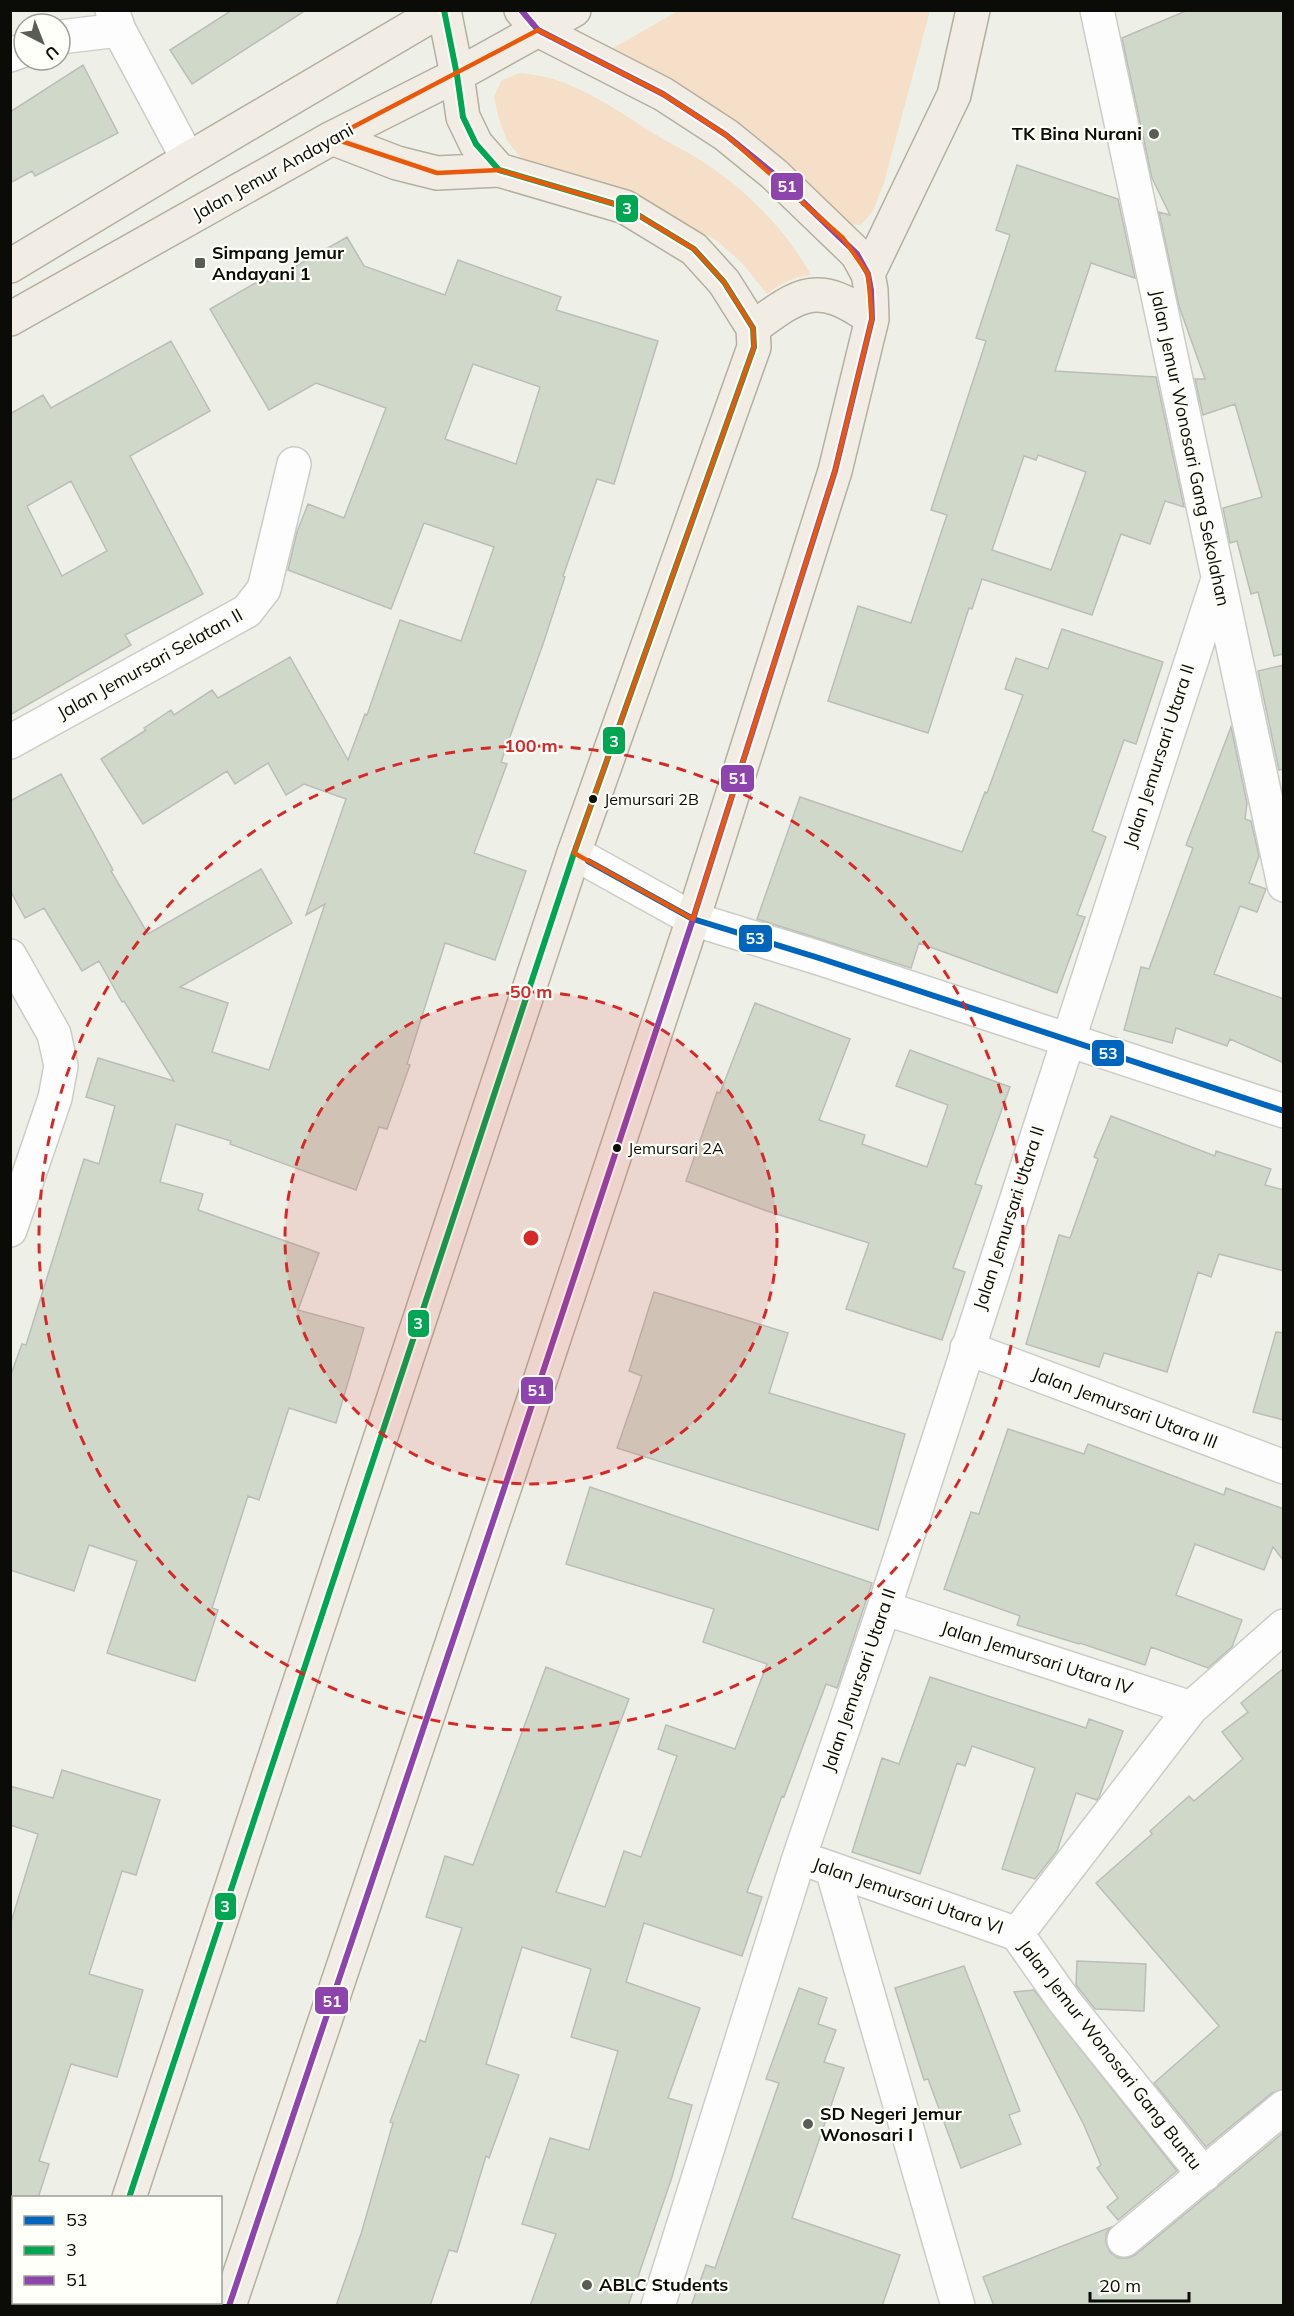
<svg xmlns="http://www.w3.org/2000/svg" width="1294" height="2316" font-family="Mulish,sans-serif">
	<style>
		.green { fill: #f5dfc8 }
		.building { fill: #d0d9c9; stroke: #bbbdb8; stroke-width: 1.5; fill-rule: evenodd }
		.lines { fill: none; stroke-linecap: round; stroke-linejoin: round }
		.street-casing { stroke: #ccccc7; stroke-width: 36 }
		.primary-casing { stroke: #b4af9e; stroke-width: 36 }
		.street { stroke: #fcfdfc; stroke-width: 33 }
		.primary { stroke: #f1ede5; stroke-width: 33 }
		.bus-1-casing { stroke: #fffff9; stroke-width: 10 }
		.bus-2-casing { stroke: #fffff9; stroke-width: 10 }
		.bus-3-casing { stroke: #fffff9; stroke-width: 10 }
		.bus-1 { stroke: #0065bd; stroke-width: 6 }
		.bus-2 { stroke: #00a651; stroke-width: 6 }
		.bus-3 { stroke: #8e44ad; stroke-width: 6 }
		.marked { fill: none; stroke: #e8590c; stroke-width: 4.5; stroke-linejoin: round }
		.ring { fill: none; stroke: #d62828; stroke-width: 3; stroke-dasharray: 10 8 }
		.poi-dot { fill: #5a5c56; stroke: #fffff9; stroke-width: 2 }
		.bus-dot { fill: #0b0c07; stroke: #fffff9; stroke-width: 2 }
		.labels { text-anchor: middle; stroke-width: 4.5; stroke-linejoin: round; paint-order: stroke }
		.bus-label { font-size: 16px; fill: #0b0c07; stroke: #fffff9; text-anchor: start }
		.poi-label { font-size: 18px; font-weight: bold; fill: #0b0c07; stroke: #fffff9; text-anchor: start }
		.street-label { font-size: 18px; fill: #0b0c07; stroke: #fffff9 }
		.centre { fill: #d62828; stroke: #fffff9; stroke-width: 3 }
		.ring-label { font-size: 18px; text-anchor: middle; font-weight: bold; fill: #d62828; stroke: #fffff9; stroke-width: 4.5; stroke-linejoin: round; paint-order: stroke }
		.line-badge { stroke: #fffff9; stroke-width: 2 }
		.badge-label { font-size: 16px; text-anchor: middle; font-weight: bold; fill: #fff }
	</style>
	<rect width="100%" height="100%" fill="#eef0e8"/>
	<path class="green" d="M678 11H930L884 183 873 211 861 225 845 224 608 51Z
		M519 73C572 76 614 109 658 136 669 143 682 149 694 156 742 186 783 225 811 275 794 276 780 284 767 294L742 263 716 240 684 224 527 165 507 141 499 119 494 97 501 81Z"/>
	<path class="building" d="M232 10H306L192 84 170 50Z
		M1188 10H1284V654L1274 656 1258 592 1251 594 1237 541 1230 543 1223 508 1262 497 1235 404 1203 415 1195 379H1205L1179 306 1159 212 1170 215 1152 178 1122 38Z
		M83 65 118 133 35 176 32 171 10 183V112Z
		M1017 165 1118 199 1135 278 1091 263 1055 371 1156 377 1184 507 1165 501 1150 544 1121 534 1092 615 982 579 972 609 969 608 928 733 828 701 858 606 911 623 947 515 931 510 986 341 976 338 1010 235 996 230ZM1038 455 1086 472 1051 570 992 550 1024 456 1036 460Z
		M347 237 364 266 445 295 458 260 561 297 556 310 658 341 614 484 597 479 563 576 565 577 543 644 501 762 507 764 474 853 526 871 495 960 445 943 407 1064 410 1065 387 1129 379 1127 356 1190 230 1144 231 1141 176 1124 160 1182 203 1194 198 1210 319 1253 298 1310 364 1328 336 1423 289 1408 259 1500 248 1496 212 1608 218 1610 195 1681 107 1653 137 1561 89 1545 74 1591 10 1570V1377L22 1344 26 1345 84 1159 99 1164 115 1106 86 1097 98 1058 174 1081 124 1001 122 1002 99 961 82 971 44 908 25 918 10 890V801L61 774 113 870 111 871 148 934 261 869 292 923 180 987 228 1003 212 1052 269 1070 325 904 306 915 346 799 304 784 286 795 268 763 235 784 227 771 143 824 101 759 146 730 144 728 171 710 174 715 212 690 218 698 290 657 348 760 365 714 367 715 400 620 461 641 494 547 424 523 391 609 288 570 297 532 308 504 344 518 386 408 316 383 269 410 210 309 266 277 268 282ZM473 364 540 387 516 464 445 439Z
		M171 341 210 411 130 456 203 594 125 635 131 645 10 715V414L43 395 51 408ZM71 481 107 551 62 576 27 506Z
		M1062 629 1163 662 1136 744 1124 740 1092 831 1106 837 1077 915 1085 917 1057 993 919 943 911 968 757 919 800 797 962 852 985 792 987 793 1023 695 1005 689 1016 658 1048 669Z
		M1284 665V769L1279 770 1258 671Z
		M1231 727 1247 803 1245 819 1251 821 1259 856 1249 883 1266 889 1257 912 1240 906 1214 974 1284 999V1063L1230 1039 1227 1046 1176 1028 1172 1043 1124 1030 1141 967 1149 969 1193 848 1186 845Z
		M755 1003 850 1039 819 1120 865 1135 862 1144 927 1167 948 1105 896 1086 910 1050 1010 1087 975 1184 982 1186 953 1268 965 1272 942 1340 846 1309 869 1243 767 1211 686 1181 717 1092 720 1093Z
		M1111 1116 1215 1156 1216 1151 1271 1169 1265 1185 1284 1190V1271L1219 1254 1211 1277 1198 1272 1167 1372 1104 1353 1099 1367 1026 1344 1059 1235 1070 1238 1098 1159 1094 1157Z
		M654 1292 788 1333 769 1393 905 1434 878 1530 617 1448 642 1376 629 1371Z
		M1276 1332 1284 1333V1420L1253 1412Z
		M1008 1429 1084 1454 1088 1444 1224 1495 1226 1488 1284 1509V1561L1273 1547 1264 1570 1195 1544 1176 1595 1242 1620 1232 1647 1208 1668 1151 1647 1145 1665 1080 1643 1079 1644 1017 1625 1020 1616 944 1589 971 1512 979 1514Z
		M590 1487 872 1583 837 1688 826 1684 784 1797 782 1796 747 1892 762 1897 742 1956 644 1923 626 1982 700 2008 668 2098 692 2105 672 2177 628 2306H530L556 2234 522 2224 550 2138 589 2150 618 2051 571 2037 591 1969 522 1947 486 2064 519 2075 489 2158 486 2156 457 2252 449 2250 430 2306H336L361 2234 393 2123 390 2122 420 2040 425 2042 462 1928 426 1917 445 1856 473 1865 546 1667 629 1699 556 1892 605 1907 624 1851 641 1857 677 1756 658 1749 666 1725 735 1749 767 1664 703 1642 714 1609 566 1564Z
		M1284 1668V2089L1272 2093 1206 2147 1154 2083 1219 2026 1096 1883 1152 1834 1150 1831 1189 1796 1194 1801 1243 1759 1222 1732 1248 1712 1241 1703Z
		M930 1677 1086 1728 1089 1719 1123 1731 1099 1797 1097 1800 1076 1793 1057 1851 1035 1879 1002 1869 1035 1768 972 1746 965 1766 957 1763 920 1874 852 1852 882 1758 899 1764Z
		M62 1770 160 1800 136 1875 122 1871 89 1974 143 1990 117 2077 71 2064 39 2161 49 2164 38 2198H10L11 1922 38 1834 10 1825V1786L53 1798Z
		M1077 1961 1146 1964 1144 2011 1095 2009 1076 1985Z
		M964 1966 1020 2111 1009 2115 1021 2144 961 2168 928 2079 924 2080 895 1988Z
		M799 1988 827 1998 818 2024 836 2030 824 2062 844 2068 792 2218 900 2255 882 2306H691L706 2265 715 2268 779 2083 766 2079Z
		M1034 1990 1177 2171 1118 2220 1107 2207 1118 2198 1097 2168 1101 2165 1083 2123 1014 1992Z
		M1284 2132V2306H994L983 2277 1111 2227 1106 2234V2243L1110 2252 1118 2258H1128L1135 2255Z"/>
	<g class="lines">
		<defs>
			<path id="street" d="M112 10 119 30 188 159
				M1097 10 1284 885
				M60 37 119 30
				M10 55 24 50
				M10 742 247 611 264 589 294 464
				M574 853 693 919 819 958 1284 1111
				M10 956 54 1034 61 1066 55 1098 10 1230
				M967 1348 1284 1467
				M884 1608 1191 1708
				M818 1864 1017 1934
				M832 1869 958 2306
				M1017 1934 1191 1708 1284 1626
				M1017 1934 1065 2002 1204 2175
				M1124 2240 1284 2107
				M658 2306 799 1858 884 1608 1218 579"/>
			<path id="primary" d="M332 138 397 163 437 173 499 170
				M10 266 188 159 441 10
				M868 274 954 95 973 10
				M10 319 332 138 457 75 574 10
				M753 328C802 291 819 281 872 319
				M129 2198 574 853 754 347 753 328 724 282 694 249 625 207 499 170 476 144 463 117 457 75 444 10
				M93 2306 94 2302
				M229 2306 513 1462 693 919 835 471 872 319 871 290 868 274 857 254 774 174 726 135 663 94 538 30 521 10"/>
		</defs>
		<use href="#street" class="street-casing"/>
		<use href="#primary" class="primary-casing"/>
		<use href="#street" class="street"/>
		<use href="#primary" class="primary"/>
		<defs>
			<path id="bus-1" d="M588 861 693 919 819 958 1284 1111"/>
			<path id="bus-2" d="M129 2198 574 853 754 347 753 328 724 282 694 249 625 207 499 170 476 144 463 117 457 75 444 10"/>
			<path id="bus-3" d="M229 2306 513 1462 693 919 835 471 872 319 871 290 868 274 857 254 774 174 726 135 663 94 538 30 521 10"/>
		</defs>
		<use href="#bus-1" class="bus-1-casing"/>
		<use href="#bus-2" class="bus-2-casing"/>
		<use href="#bus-3" class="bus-3-casing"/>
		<use href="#bus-1" class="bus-1"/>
		<use href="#bus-2" class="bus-2"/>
		<use href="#bus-3" class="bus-3"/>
	</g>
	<path class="marked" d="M538 30 663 94 726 135 843 238 868 274 872 319 835 471 693 919 574 853 754 347 753 328 724 282 694 249 625 207 499 170 437 173 332 138Z"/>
	<circle cx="531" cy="1238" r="246" fill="#d62828" fill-opacity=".12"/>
	<g class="ring">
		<circle cx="531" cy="1238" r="246"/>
		<circle cx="531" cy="1238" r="492"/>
	</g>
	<g class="poi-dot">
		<circle cx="1154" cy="134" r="6"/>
		<rect x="194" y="257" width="12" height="12" rx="3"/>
		<circle cx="808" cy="2124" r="6"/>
		<circle cx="587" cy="2285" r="6"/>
	</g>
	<g class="bus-dot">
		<circle cx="593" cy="799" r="5"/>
		<circle cx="617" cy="1148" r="5"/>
	</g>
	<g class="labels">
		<g class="bus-label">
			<text x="604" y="805">Jemursari 2B</text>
			<text x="628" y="1154">Jemursari 2A</text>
		</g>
		<g class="poi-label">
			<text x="1142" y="140" text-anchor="end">TK Bina Nurani</text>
			<text x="212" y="259">Simpang Jemur<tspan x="212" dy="21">Andayani 1</tspan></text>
			<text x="820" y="2120">SD Negeri Jemur<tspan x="820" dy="21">Wonosari I</tspan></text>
			<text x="599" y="2291">ABLC Students</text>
		</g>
		<g class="street-label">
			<text transform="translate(273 172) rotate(-29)" y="6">Jalan Jemur Andayani</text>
			<text transform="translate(1190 448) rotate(78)" y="6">Jalan Jemur Wonosari Gang Sekolahan</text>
			<text transform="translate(150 664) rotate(-29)" y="6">Jalan Jemursari Selatan II</text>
			<text transform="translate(1159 756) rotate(-72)" y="6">Jalan Jemursari Utara II</text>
			<text transform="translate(1009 1218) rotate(-72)" y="6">Jalan Jemursari Utara II</text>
			<text transform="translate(1125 1408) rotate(21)" y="6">Jalan Jemursari Utara III</text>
			<text transform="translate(1037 1658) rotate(18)" y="6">Jalan Jemursari Utara IV</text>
			<text transform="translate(859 1680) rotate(-71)" y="6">Jalan Jemursari Utara II</text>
			<text transform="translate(908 1896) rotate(19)" y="6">Jalan Jemursari Utara VI</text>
			<text transform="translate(1110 2055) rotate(52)" y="6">Jalan Jemur Wonosari Gang Buntu</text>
		</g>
	</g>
	<circle cx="531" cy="1238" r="9" class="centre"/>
	<g class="ring-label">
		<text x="531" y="752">100 m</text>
		<text x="531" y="998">50 m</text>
	</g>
	<g class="line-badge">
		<rect x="770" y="172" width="34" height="29" rx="6" fill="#8e44ad"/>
		<rect x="615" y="194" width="24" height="29" rx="6" fill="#00a651"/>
		<rect x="602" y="726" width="24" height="29" rx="6" fill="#00a651"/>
		<rect x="720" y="764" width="35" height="29" rx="6" fill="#8e44ad"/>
		<rect x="738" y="924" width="35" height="29" rx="6" fill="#0065bd"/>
		<rect x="1091" y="1039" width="34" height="28" rx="6" fill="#0065bd"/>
		<rect x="407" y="1309" width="23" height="29" rx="6" fill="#00a651"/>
		<rect x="520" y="1376" width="34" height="29" rx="6" fill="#8e44ad"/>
		<rect x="214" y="1892" width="23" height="29" rx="6" fill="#00a651"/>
		<rect x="314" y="1986" width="35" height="29" rx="6" fill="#8e44ad"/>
	</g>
	<g class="badge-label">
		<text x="787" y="192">51</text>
		<text x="627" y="214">3</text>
		<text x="614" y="747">3</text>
		<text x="738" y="784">51</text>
		<text x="755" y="944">53</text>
		<text x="1108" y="1059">53</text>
		<text x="418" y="1329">3</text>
		<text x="537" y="1396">51</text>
		<text x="225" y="1912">3</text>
		<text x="332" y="2007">51</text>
	</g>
	<rect width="1294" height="2316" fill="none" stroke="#0b0c07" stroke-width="24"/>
	<rect x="12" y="2196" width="210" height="108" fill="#fffff9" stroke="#9d9e98" stroke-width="1.5"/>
	<rect x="24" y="2216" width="30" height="9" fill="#0065bd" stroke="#9d9e98" stroke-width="1.5"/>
	<text x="66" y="2226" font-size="18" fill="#0b0c07">53</text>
	<rect x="24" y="2246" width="30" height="9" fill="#00a651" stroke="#9d9e98" stroke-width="1.5"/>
	<text x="66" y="2256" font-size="18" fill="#0b0c07">3</text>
	<rect x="24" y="2276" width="30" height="9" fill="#8e44ad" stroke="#9d9e98" stroke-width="1.5"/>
	<text x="66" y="2286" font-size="18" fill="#0b0c07">51</text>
	<g transform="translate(42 42) rotate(138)"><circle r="28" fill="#fffff9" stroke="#9d9e98" stroke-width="1.5"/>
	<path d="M0-4.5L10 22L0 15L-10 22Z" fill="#5a5c56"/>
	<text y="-9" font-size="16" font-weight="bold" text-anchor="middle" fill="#0b0c07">U</text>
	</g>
	<path d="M1090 2292v9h99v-9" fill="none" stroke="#0b0c07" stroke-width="3"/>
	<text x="1099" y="2292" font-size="18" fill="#0b0c07" stroke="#fffff9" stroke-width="4.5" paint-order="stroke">20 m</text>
</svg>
